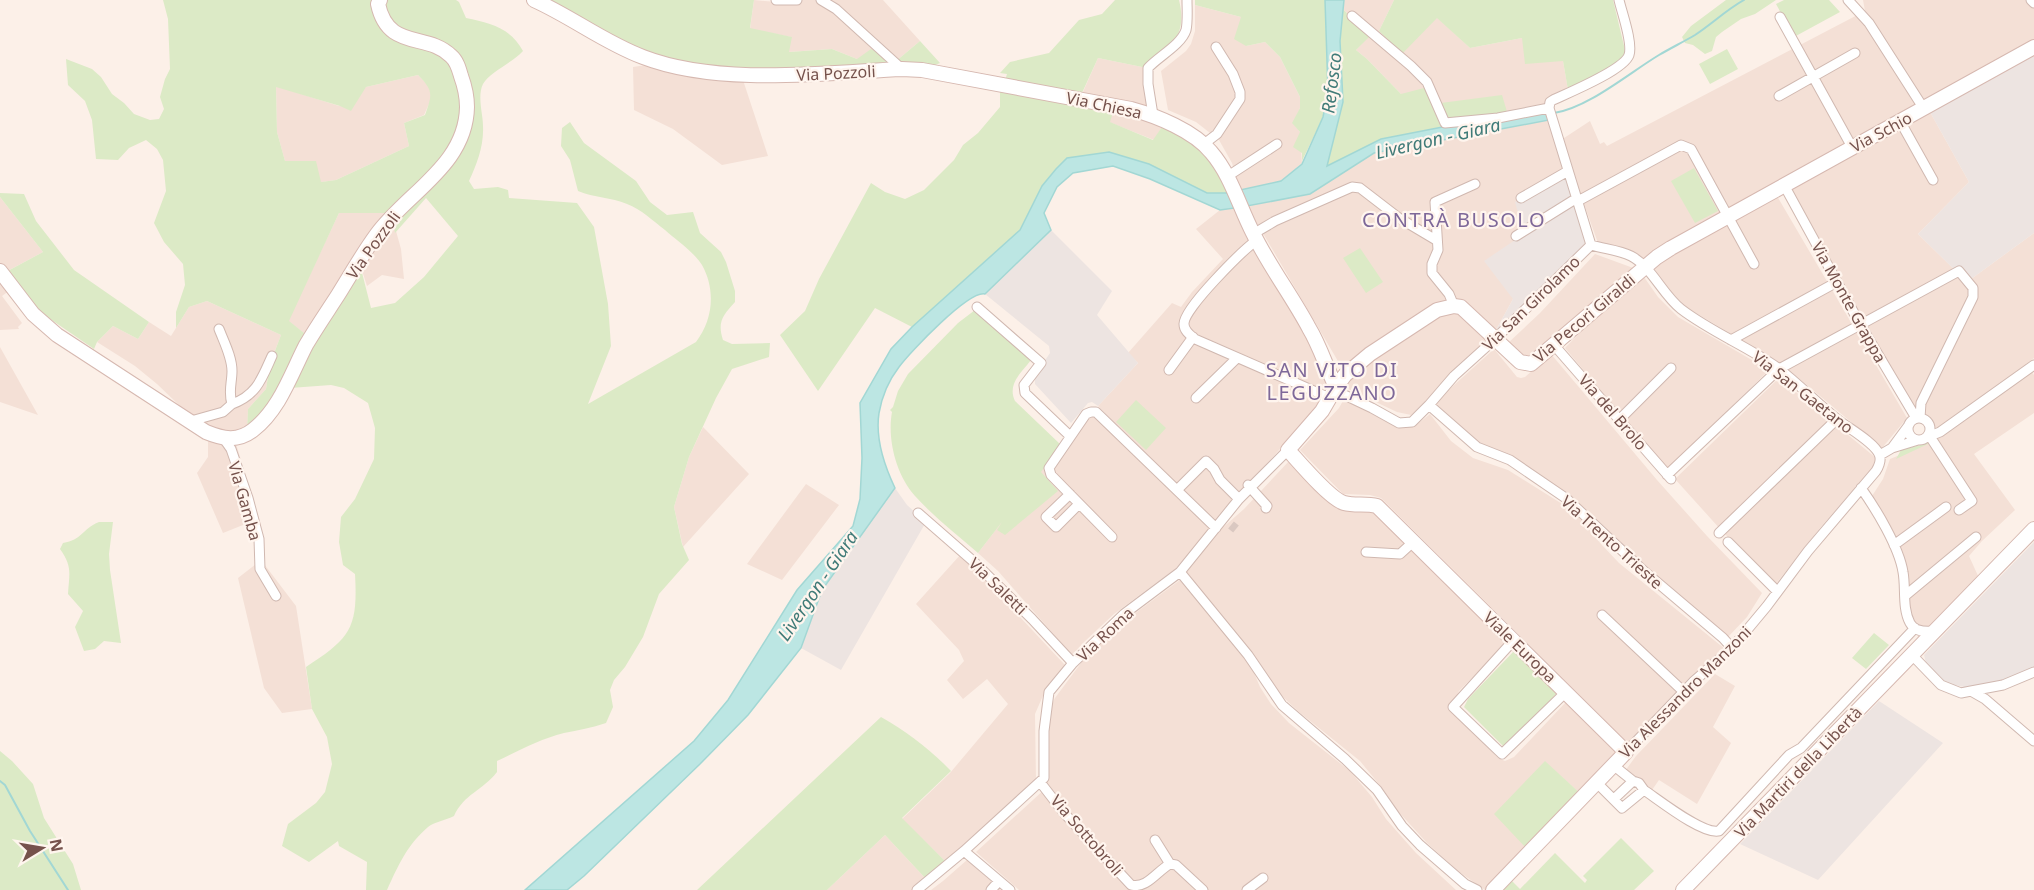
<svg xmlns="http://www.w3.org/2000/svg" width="2034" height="890" font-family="'Noto Sans',sans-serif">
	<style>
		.residential { fill: #f4e0d6 }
		.industrial { fill: #ede4e1 }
		.green { fill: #dceac6; fill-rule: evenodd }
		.water { fill: #bce6e3; stroke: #a2d7d4; stroke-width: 1.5 }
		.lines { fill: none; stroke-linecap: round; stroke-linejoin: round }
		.stream { stroke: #a2d7d4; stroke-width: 2 }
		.street-tunnel { stroke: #dac8c1; stroke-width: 9; stroke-dasharray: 9 4.5; stroke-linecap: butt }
		.street-casing { stroke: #d0b8b0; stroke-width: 11 }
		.secondary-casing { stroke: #d6b8b0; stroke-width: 16 }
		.street { stroke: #fff; stroke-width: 9 }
		.secondary { stroke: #fff; stroke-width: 14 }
		.labels { text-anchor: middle; stroke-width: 4.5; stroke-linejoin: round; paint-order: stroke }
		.street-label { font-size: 16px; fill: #76524c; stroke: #fff5ee }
		.water-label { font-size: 18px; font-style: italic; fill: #407b78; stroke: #fff5ee }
		.quarter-label { font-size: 20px; letter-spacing: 1.5px; fill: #7e6899; stroke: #fff5ee }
	</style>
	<rect width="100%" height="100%" fill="#fcf0e8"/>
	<path class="residential" d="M754 0 787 3 790 0H883L920 41 895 62 857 59 832 49 788 52 791 37 750 29Z
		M1344 0H1394L1379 31 1437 17 1470 48 1522 38 1563 61 1568 90 1547 98 1545 107 1508 115 1433 104 1401 94 1367 59 1356 50 1369 36 1343 9Z
		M1863 0H2034V42L1671 240 1645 261 1598 243 1561 140 1590 121 1600 144 1604 142 1607 146 1865 11Z
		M1195 5 1241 17 1246 46 1265 42 1280 57 1300 97V108L1293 123 1300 132 1302 163 1281 181 1240 190 1232 163 1219 140 1196 122 1168 110 1161 71 1186 51 1191 44 1195 31Z
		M1098 58 1147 68 1153 105 1164 124 1154 140 1109 122 1116 100 1082 94Z
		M659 63 742 77 768 156 722 165 673 129 634 110 633 67Z
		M418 75 428 85 432 97 424 115 404 123 409 146 336 180 321 182 285 161 277 132 276 86 339 106 366 87Z
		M1930 112 1969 182 1918 234 1967 282 2034 233V358L2026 364 2034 375V413L1974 454 2015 510 1982 541 1969 556 1979 578 1919 640 1911 616 1908 578 1903 552 1872 496 1883 479 1890 459 1929 443 1933 423 1919 414 1909 400 1787 190Z
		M1549 120 1566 173 1524 234 1513 299 1496 330 1500 334 1411 415 1397 412 1344 387 1342 368 1247 206 1310 194 1374 153Z
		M1777 196 1907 418 1882 448 1783 365 1686 307 1668 289 1654 269 1664 259Z
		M0 197 43 252 0 275Z
		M1235 208 1323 361 1329 383 1327 396 1215 522 1098 406 1138 363 1128 353 1172 303 1181 307 1192 292 1223 259 1196 229 1220 210Z
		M339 213H391L401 249 404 279 382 275 367 286 358 258 309 337 288 321Z
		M1595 254 1636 269 1526 360 1508 343 1540 313Z
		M1644 277 1658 297 1678 317 1769 370 1667 470 1565 348 1594 318Z
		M0 278 9 291 2 296 22 323 18 327 19 329 0 330Z
		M207 301 281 335 270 364 266 389 248 409 247 437 236 444 241 460 238 463 245 473 243 491 253 521 223 533 197 473 208 457V430L204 429 157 384 135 366 97 342 113 326 138 339 149 322 171 336 189 307Z
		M0 347 38 415 0 402Z
		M1494 349 1517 377 1521 378 1525 377 1551 354 1657 480 1707 536 1762 593 1747 617 1728 637 1604 534 1577 501 1557 487 1473 445 1433 404Z
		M1779 378 1876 458 1875 465 1820 528 1775 585 1721 530 1675 479Z
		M1344 399 1393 423 1406 427 1415 426 1430 414 1451 441 1473 458 1508 470 1575 512 1601 544 1619 563 1725 649 1630 745 1381 498 1370 495 1343 494 1300 450 1339 408Z
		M1094 415 1211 529 1175 569 1114 614 1083 643 1072 655 998 571 978 553 1061 445 1087 416Z
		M703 427 749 474 683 547 674 507 689 457Z
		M1290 460 1332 504 1345 510H1373L1506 643 1459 691 1451 707 1452 712 1498 758 1505 761 1514 757 1566 702 1620 755 1582 795 1545 762 1528 850 1488 890H1485L1458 871 1427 843 1397 810 1383 789 1360 761 1299 712 1268 683 1185 573 1204 544 1244 509Z
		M806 484 839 505 782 580 747 564Z
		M961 554 1065 665 1045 691 1035 714 1036 781 946 862 902 819 950 773 1008 704 987 679 963 699 947 680 964 661 959 650 916 604Z
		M261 560 296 606 312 709 282 713 264 688 238 578Z
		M1180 580 1249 661 1260 687 1271 704 1289 723 1350 771 1372 797 1386 819 1416 853 1456 890H1019L976 852 1046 788 1049 773 1046 732 1050 708 1055 698 1084 659 1122 623Z
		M1715 674 1735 686 1713 727 1731 743 1697 804 1659 780 1652 790 1625 771 1636 756Z
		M885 835 926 879 912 890H827Z
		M967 860 1001 890H931L943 881Z"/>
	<path class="industrial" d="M2034 55V233L1967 282 1918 234 1969 182 1930 112Z
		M1566 173 1588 240 1586 246 1500 334 1496 330 1513 299 1484 261 1524 234 1515 202Z
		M1051 230 1112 291 1097 315 1138 363 1098 406 1092 402 1088 403 1071 423 1035 384V375L1050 353 1049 346 985 294Z
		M895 488 907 505 926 522 841 670 801 648 822 590Z
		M2034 542V670L2001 682 1975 689 1949 684 1938 678 1926 663 1924 655Z
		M1879 701 1943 743 1818 880 1740 844Z"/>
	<path class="green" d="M163 0H456L459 2 466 18C490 23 511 28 523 51 512 63 490 72 483 84 477 96 483 114 483 126 484 146 477 164 469 181L474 189 498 187 508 190 509 198 577 203 594 227 608 304 611 346 588 404 696 342C713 320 716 290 702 265 694 252 676 240 665 230 653 221 641 209 627 204 611 197 594 198 578 191L570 160 561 146 562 128 570 122 584 143 636 181 650 202 667 215 693 212 700 233 721 252 726 262 735 291V302C723 315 717 322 723 340L732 344 770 343 769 357 732 369 716 398 689 457 674 507 682 544 689 560 659 594 643 637 625 667 614 680 610 690 613 707 606 723C592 728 578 730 564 733 540 739 518 751 497 761V772C482 791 464 794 454 816 446 820 434 822 428 827 407 845 398 866 387 890H366L367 862 339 846 338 841 309 862 282 846 288 824 316 803 325 792 332 764 327 737 312 709 306 667C351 638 358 628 355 574L343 565 339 542 341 517 355 499 374 459 375 428 368 403 344 388 331 385 290 388 247 431 248 409 266 389 270 364 281 335 207 301 189 307 176 328V312L185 285 183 264 164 242 154 223 166 191 163 160 157 149 146 140 129 148 118 160 96 159 92 120 85 101 68 85 66 59 92 69 101 77 112 94 124 103 134 114 150 120 159 119 164 109 160 97 165 79 170 69 168 19ZM418 75C434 91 432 95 425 115L404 123 409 146 336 180 321 182 316 161H285L277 132 276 87 340 106 351 111 366 87ZM426 198 458 236 424 277 395 303 371 308 358 257 309 337 289 321 339 213H391L395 233Z
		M538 0H754L750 28 792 37 789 52 832 49 857 59 871 49 895 62 920 41 940 63 923 70 811 76 659 63Z
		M1115 0H1179C1188 37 1170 45 1147 68L1098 58 1082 93 1117 99 1110 122 1153 140 1164 124 1208 150 1230 193H1207L1109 152 1042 186 1020 230 912 327 875 308 818 391 780 335 805 311 819 279 871 183 885 192 905 199 924 190 954 160 963 145 978 133 1000 107V87H1003L1007 74 1000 73 1010 62 1049 53 1079 20 1102 14Z
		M1195 0H1325L1328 92 1323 117 1302 161V153L1293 147 1300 132 1292 123 1300 108V97L1280 57 1265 42 1246 46 1234 39 1241 17 1195 5Z
		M1394 0H1613L1626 54 1618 63 1568 90 1563 61 1525 64 1522 38 1470 48 1437 18 1402 54 1379 31Z
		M1726 0H1776L1755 14 1741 19 1722 32 1716 37 1712 51 1705 54 1693 45 1685 43 1682 37 1691 26Z
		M1784 0H1829L1840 12 1794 37 1776 4Z
		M1343 9 1369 37 1356 50 1367 59 1401 94 1424 88 1433 104 1502 95 1508 115 1326 166 1343 102 1340 41Z
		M1727 49 1738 69 1710 84 1699 64Z
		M1694 168 1718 211 1695 223 1671 181Z
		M0 193 24 194 36 221 74 270 149 322 138 339 113 326 97 342 94 349 40 312 4 273 43 252 0 197Z
		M1360 248 1383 282 1366 293 1343 258Z
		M975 310 1031 360C1021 373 1007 384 1015 401L1061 445 1041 472 1058 491 1005 535 997 530 1002 522 978 553C957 535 934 517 915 496 896 475 887 439 892 412L890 410 893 407 898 391 908 374 958 323Z
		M1136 400 1166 428 1146 450 1116 422Z
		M1928 443V444L1896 459 1901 450Z
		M99 522H113L109 554 110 570 121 643 104 641 95 649 84 651 75 627 83 611 68 594C69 574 73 567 60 549L63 543C82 540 82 529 99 522Z
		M1874 633 1889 645 1866 669 1852 658Z
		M1514 651 1557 693 1505 748 1464 707 1468 699Z
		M881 717C907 732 930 749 951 771L902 818 946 862 926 879 885 835 827 890H697Z
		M0 751 12 761 33 784 44 818 73 864 81 890H0Z
		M1545 761 1582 795 1528 850 1494 814Z
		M1621 838 1654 871 1634 890H1499L1509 878 1520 889 1555 853 1585 883 1587 880 1583 876Z"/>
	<path class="water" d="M1325 0H1344L1340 41 1343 102 1327 166 1381 139 1545 107 1549 120 1374 153 1310 194 1247 206 1240 190 1281 181 1302 164 1323 117 1328 92Z
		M1109 152 1149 164 1207 193H1230L1235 208 1220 210 1150 179 1113 166 1073 173 1057 187 1044 213 1051 230 985 294C969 290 910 352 899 367 889 380 882 396 879 413 875 439 884 465 895 488L822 590 801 648 748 715 700 764 584 876 567 890H525L694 741 728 700 797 590 853 526 860 499 862 458 860 403 891 349 912 327 1020 230 1042 186 1056 169 1067 158Z"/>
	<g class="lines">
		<path class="stream" d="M1554 113C1588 108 1629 73 1659 55 1671 48 1683 42 1695 35 1712 24 1726 10 1744 0
			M0 781 5 785 30 831 68 890"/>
		<path class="street-tunnel" d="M1231 525 1236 529"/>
		<defs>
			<path id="street" d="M776 0H797
				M821 0 836 9 902 69
				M1848 0 1869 23 1924 109
				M2031 0 2034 3
				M1352 16 1411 66 1427 82 1445 123 1498 118 1549 108
				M1780 17 1852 147
				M1779 96 1855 53
				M1549 108 1550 102 1553 100C1568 93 1624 70 1629 55 1633 43 1622 13 1619 0
				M1549 108 1591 245
				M1153 115 1148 84V68C1159 56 1181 45 1186 30 1188 21 1187 9 1187 0
				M1900 121 1933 180
				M1204 144 1217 134 1240 99V92L1233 74 1216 47
				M1228 176 1277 144
				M1784 185 1860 324 1916 418
				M1521 198 1568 171
				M1578 201 1681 145 1691 149 1754 264
				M1253 234 1275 221 1352 187 1360 188 1399 218 1436 240
				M1516 236 1577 198
				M1257 240C1243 250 1183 309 1184 324 1184 331 1190 335 1195 339L1330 398
				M1591 245C1604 249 1619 250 1631 256 1652 267 1662 294 1681 309 1711 332 1747 346 1778 368 1799 384 1817 403 1837 419 1848 428 1874 442 1879 454 1882 460 1879 466 1876 471L1808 551 1767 606 1732 648 1693 682 1626 752
				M1454 306 1449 294 1432 273V264L1438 250 1435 202 1475 184
				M977 307 1041 363 1024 385 1025 393 1070 436
				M219 329C224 342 232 357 232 371 232 383 228 392 232 404 257 395 262 378 272 356
				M1731 340 1837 282
				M1554 345 1671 479
				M1169 370 1193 337
				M1334 390 1372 408 1399 423 1412 422 1429 405 1477 447 1510 460 1567 499 1645 572 1723 638 1732 648
				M1196 398 1237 358
				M1429 405 1454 376 1495 339 1591 245
				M1908 429a11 11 0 1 1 22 0a11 11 0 1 1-22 0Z
				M1620 419 1671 368
				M191 421 223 412 232 404
				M1930 433 1935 434 1940 432 2034 365
				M1929 435 1972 501 1959 510
				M224 439 231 449 248 498 259 539 260 569 276 596
				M1892 448 1909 425
				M1880 455 1892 448 1918 440
				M1667 475 1779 369 1959 271 1973 288V297L1921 403 1920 418
				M1248 485 1267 506 1266 508
				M1861 488C1876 509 1899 547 1903 572 1906 588 1902 608 1910 623 1915 632 1925 632 1934 631
				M1177 490 1206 461 1214 469 1220 480 1239 499
				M1070 494 1046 517 1056 527 1079 504
				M918 513 973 561 1032 619 1073 663
				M1719 533 1837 419
				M1112 537 1051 475 1049 468 1086 414 1091 412H1096L1216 528
				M1728 542 1777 591
				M1894 545 1946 507
				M1366 552 1400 554 1412 543
				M1180 572 1248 655 1282 705 1345 759 1377 790 1402 826 1420 845 1465 884 1477 890
				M1906 595 1976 537
				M1602 615 1684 692
				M1513 641 1453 707 1502 754 1566 692
				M1912 655 1941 685 1961 693 1971 691 1985 699 2034 741
				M1971 691 2003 685 2034 672
				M1613 765 1633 781 1639 783 1644 790C1659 800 1703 835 1719 831L1789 755 1801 748 1915 628
				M1633 781 1615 798V801L1622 808 1644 790
				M1040 782 1064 813 1131 885C1147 889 1157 871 1170 864L1176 865 1203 890
				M1597 783 1615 801
				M1155 840 1170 864
				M964 851 1010 890
				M917 890 964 851 1044 778V731L1049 692 1073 663 1124 614 1180 572 1239 499 1288 450
				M991 890 999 881
				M1247 890 1263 878"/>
			<path id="secondary" d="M534 0C572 17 605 43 643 57 718 86 824 73 902 69L922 70 1131 109C1157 116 1194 131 1211 152 1231 175 1239 206 1253 233 1269 266 1292 296 1309 328 1320 346 1326 367 1336 387
				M0 271 33 314 57 335 206 432C223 439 238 442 253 430 280 409 291 374 306 345 316 328 327 312 338 295 351 274 363 253 377 234 408 192 466 165 467 107 467 96 465 87 461 76 459 69 457 61 451 56 427 32 388 51 378 4L380 0
				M1493 890 1626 752 1377 506C1366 503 1355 506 1344 503 1330 499 1299 462 1288 450L1322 411 1336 387 1345 375 1370 354 1437 310 1454 306 1461 307 1520 362 1531 364 1657 257 1671 248 2034 47
				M1683 890 2034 529"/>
		</defs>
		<use href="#street" class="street-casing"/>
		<use href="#secondary" class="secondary-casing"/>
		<use href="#street" class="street"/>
		<use href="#secondary" class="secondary"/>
	</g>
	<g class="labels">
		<g class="street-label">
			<text transform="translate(836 73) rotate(-3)" y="6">Via Pozzoli</text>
			<text transform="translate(1104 105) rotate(12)" y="6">Via Chiesa</text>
			<text transform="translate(1881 132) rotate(-28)" y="6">Via Schio</text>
			<text transform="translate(373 245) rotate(-54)" y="6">Via Pozzoli</text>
			<text transform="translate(1849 302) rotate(61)" y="6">Via Monte Grappa</text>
			<text transform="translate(1531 303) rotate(-44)" y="6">Via San Girolamo</text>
			<text transform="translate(1584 318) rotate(-40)" y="6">Via Pecori Giraldi</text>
			<text transform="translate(1803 392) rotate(38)" y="6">Via San Gaetano</text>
			<text transform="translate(1613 412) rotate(49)" y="6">Via del Brolo</text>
			<text transform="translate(245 501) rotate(74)" y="6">Via Gamba</text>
			<text transform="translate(1612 542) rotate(42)" y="6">Via Trento Trieste</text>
			<text transform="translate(998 586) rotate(44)" y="6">Via Saletti</text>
			<text transform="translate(1105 634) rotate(-43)" y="6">Via Roma</text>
			<text transform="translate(1520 647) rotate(44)" y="6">Viale Europa</text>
			<text transform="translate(1685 692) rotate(-45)" y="6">Via Alessandro Manzoni</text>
			<text transform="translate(1798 772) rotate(-46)" y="6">Via Martiri della Libertà</text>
			<text transform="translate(1087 835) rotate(49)" y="6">Via Sottobroli</text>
		</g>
		<g class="water-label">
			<text transform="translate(1332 83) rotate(-83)" y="6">Refosco</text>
			<text transform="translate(1438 139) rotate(-13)" y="6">Livergon - Giara</text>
			<text transform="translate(818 586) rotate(-56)" y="6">Livergon - Giara</text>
		</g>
		<g class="quarter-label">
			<text x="1454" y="227">CONTRÀ BUSOLO</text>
			<text x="1332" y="377">SAN VITO DI<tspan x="1332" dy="23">LEGUZZANO</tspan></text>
		</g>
	</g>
	<g transform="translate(42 848) rotate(79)" stroke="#fff5ee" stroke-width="4.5" paint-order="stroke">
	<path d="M0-4.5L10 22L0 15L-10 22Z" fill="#76524c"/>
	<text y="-9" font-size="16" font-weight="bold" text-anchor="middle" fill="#76524c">N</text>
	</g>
</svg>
